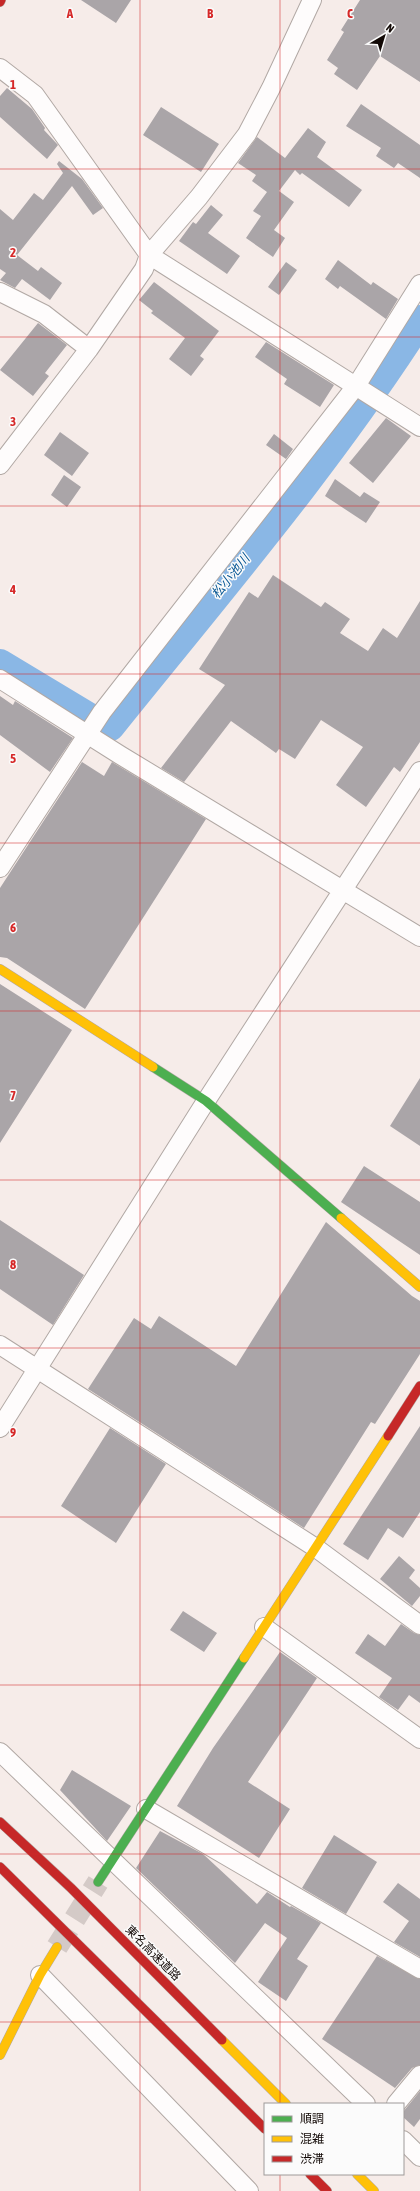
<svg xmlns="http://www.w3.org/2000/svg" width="420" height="2191" font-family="'Asap Condensed','Noto Sans JP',sans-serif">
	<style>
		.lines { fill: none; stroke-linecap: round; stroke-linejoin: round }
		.river { stroke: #8ab7e5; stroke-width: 30 }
		.building { fill: #aaa5a8 }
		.secondary-tunnel { stroke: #d4cac7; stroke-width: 22; stroke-dasharray: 22 11; stroke-linecap: butt }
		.street-casing { stroke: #b1a8a4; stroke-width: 20 }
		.fast-casing { stroke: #b1a8a4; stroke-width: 10 }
		.slow-casing { stroke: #b1a8a4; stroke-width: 10 }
		.jam-casing { stroke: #b1a8a4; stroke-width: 10 }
		.street { stroke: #fefcfc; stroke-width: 18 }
		.fast { stroke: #4caf50; stroke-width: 9 }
		.slow { stroke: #ffc107; stroke-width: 9 }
		.jam { stroke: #c62828; stroke-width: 9 }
		.grid { fill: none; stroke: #d62828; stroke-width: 1; stroke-opacity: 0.55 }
		.labels { text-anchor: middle; stroke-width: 3; stroke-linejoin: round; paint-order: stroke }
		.street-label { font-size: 12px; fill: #120906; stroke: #fbfbfb }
		.water-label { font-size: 13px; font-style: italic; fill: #075794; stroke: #fbfbfb }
		.grid-label { font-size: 13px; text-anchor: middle; font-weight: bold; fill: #d62828; stroke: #fbfbfb; stroke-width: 3; stroke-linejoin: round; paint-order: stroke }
	</style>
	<rect width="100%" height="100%" fill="#f6ece9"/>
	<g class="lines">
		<path class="river" d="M0 664 103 726H110C216 594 328 464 420 320"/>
	</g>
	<path class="building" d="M81 0H131L116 23Z
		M360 0H420V82L380 56 357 90 334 74 338 68 327 60 344 32 341 30Z
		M7 88 32 109 45 128 44 130 58 145 47 159 0 117V96Z
		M361 104 420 145V178L398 163 394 168 376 156 381 148 346 126Z
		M161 107 219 144 201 172 143 135Z
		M308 128 326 142 317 157 362 190 349 207 302 173 300 175 295 170 279 191 294 202 274 230 285 238 273 257 246 238 261 216 253 211 267 192 252 181 256 175 238 163 257 137 285 158Z
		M59 161 82 179 103 208 93 215 72 186 17 255 38 271 41 267 62 283 50 300 22 279 15 288 0 280 6 273 0 269V209L13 220 34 193 43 200 63 173 57 164Z
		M211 205 223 215 208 233 240 256 227 274 179 241 193 222 196 224Z
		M338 260 371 285 373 282 398 299 386 319 340 286 338 289 325 279Z
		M286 262 297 270 279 295 268 287Z
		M154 282 219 331 200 356 204 359 191 376 169 359 185 338 151 313 153 311 139 300Z
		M38 323 67 345 45 373 49 376 33 396 0 370Z
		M266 342 334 385 320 407 284 384 287 379 255 357Z
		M386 418 411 436 373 483 349 463Z
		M60 432 89 453 72 476 44 455Z
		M274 434 293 449 286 459 266 445Z
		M64 475 81 487 67 507 51 495Z
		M335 479 360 497 364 492 380 502 366 523 325 496Z
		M273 575 321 607 325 602 350 619 340 633 368 651 383 628 397 638 420 601V742L400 772 394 767 366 807 336 785 363 747 321 720 295 759 279 749 276 753 231 721 184 782 161 768 225 685 199 669 249 592 258 598Z
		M0 696 13 705 15 701 73 738 50 772 0 735Z
		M82 762 104 776 112 762 206 819 85 1009 7 958 0 957V888Z
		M0 984 72 1030 0 1143Z
		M420 1078V1146L390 1126Z
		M364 1166 420 1202V1255L341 1202Z
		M0 1220 84 1275 53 1325 0 1289Z
		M326 1222 412 1296 420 1301V1354L375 1424 371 1422 304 1528 88 1389 134 1318 151 1329 159 1316 236 1366Z
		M420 1426V1512L403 1538 388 1528 368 1560 343 1544Z
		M110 1428 166 1464 116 1543 61 1506Z
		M399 1556 415 1570 409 1578 420 1588V1596L412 1606 380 1579Z
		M183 1611 217 1633 204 1652 170 1630Z
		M401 1624 414 1633 420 1635V1703L409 1695 398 1710 379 1697 392 1678 355 1653 368 1634 385 1646Z
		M280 1652 317 1678 248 1782 290 1809 259 1858 177 1806 213 1748Z
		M72 1770 131 1806 107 1841 60 1790Z
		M160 1831 203 1854 257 1904 267 1892 290 1907 291 1906 321 1923 297 1959 308 1966 286 2001 258 1982 287 1938 265 1923 235 1963 136 1868Z
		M334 1835 377 1862 346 1914 302 1888Z
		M398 1883 420 1899V1957L394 1942 409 1921 383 1902Z
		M377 1956 420 1979V2065L412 2068 395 2088 322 2039Z
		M420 2091V2119L414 2127 403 2117V2112Z"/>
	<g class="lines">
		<path class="secondary-tunnel" d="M57 1947 98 1882"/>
		<defs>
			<path id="street" d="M0 68 35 95 149 255 420 427
				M0 292 44 314 89 349
				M0 465 89 349 144 269 149 255 199 197 247 134 271 88 312 0
				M0 679 120 755 420 937
				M0 868 102 712 356 386 420 284
				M0 1345 316 1548 420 1625
				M0 1428 206 1101 420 771
				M264 1627 420 1739
				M0 1752 366 2104
				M146 1809 420 1969
				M40 1975 249 2191
				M396 2104 420 2075
				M403 2140 420 2157"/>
			<path id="fast" d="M153 1067 206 1101 341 1218
				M98 1882 244 1658"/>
			<path id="slow" d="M0 969 153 1067
				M341 1218 420 1287
				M244 1658 388 1436
				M222 2040 286 2104
				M0 2055 40 1975 57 1947
				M357 2174 374 2191"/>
			<path id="jam" d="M0 2 1 0
				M388 1436 420 1386
				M0 1822 71 1888 222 2040
				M0 1867 265 2129
				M310 2174 327 2191"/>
		</defs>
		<use href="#street" class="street-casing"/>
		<use href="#fast" class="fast-casing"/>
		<use href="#slow" class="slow-casing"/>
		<use href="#jam" class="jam-casing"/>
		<use href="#street" class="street"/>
		<use href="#fast" class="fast"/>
		<use href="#slow" class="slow"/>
		<use href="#jam" class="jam"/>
	</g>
	<path class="grid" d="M140 0V2191M280 0V2104M0 169H420M0 337H420M0 506H420M0 674H420M0 843H420M0 1011H420M0 1180H420M0 1348H420M0 1517H420M0 1685H420M0 1854H420M0 2022H420M280 2174V2191"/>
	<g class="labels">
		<g class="street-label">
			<text transform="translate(153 1953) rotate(45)" y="4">東名高速道路</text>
		</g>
		<g class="water-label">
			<text transform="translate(230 576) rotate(-51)" y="5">松小池川</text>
		</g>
	</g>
	<g class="grid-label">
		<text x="70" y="18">A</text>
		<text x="210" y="18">B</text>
		<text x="350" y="18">C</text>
		<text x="13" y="89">1</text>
		<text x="13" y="257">2</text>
		<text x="13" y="426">3</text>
		<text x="13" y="594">4</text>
		<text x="13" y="763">5</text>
		<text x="13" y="932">6</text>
		<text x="13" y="1100">7</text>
		<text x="13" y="1269">8</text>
		<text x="13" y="1437">9</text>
	</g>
	<rect x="264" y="2103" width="140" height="72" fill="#fbfbfb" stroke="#9e9a99"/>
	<rect x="272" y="2116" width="20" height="6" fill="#4caf50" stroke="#9e9a99"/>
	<text x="300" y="2123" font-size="12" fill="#120906">順調</text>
	<rect x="272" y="2136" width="20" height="6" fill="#ffc107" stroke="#9e9a99"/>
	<text x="300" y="2143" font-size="12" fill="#120906">混雑</text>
	<rect x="272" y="2156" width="20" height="6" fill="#c62828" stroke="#9e9a99"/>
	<text x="300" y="2163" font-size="12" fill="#120906">渋滞</text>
	<g transform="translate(384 36) rotate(38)" stroke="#fbfbfb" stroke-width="3" paint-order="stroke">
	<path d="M0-3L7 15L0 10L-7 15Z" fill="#120906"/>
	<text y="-6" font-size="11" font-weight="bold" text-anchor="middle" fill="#120906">N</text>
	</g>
</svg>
